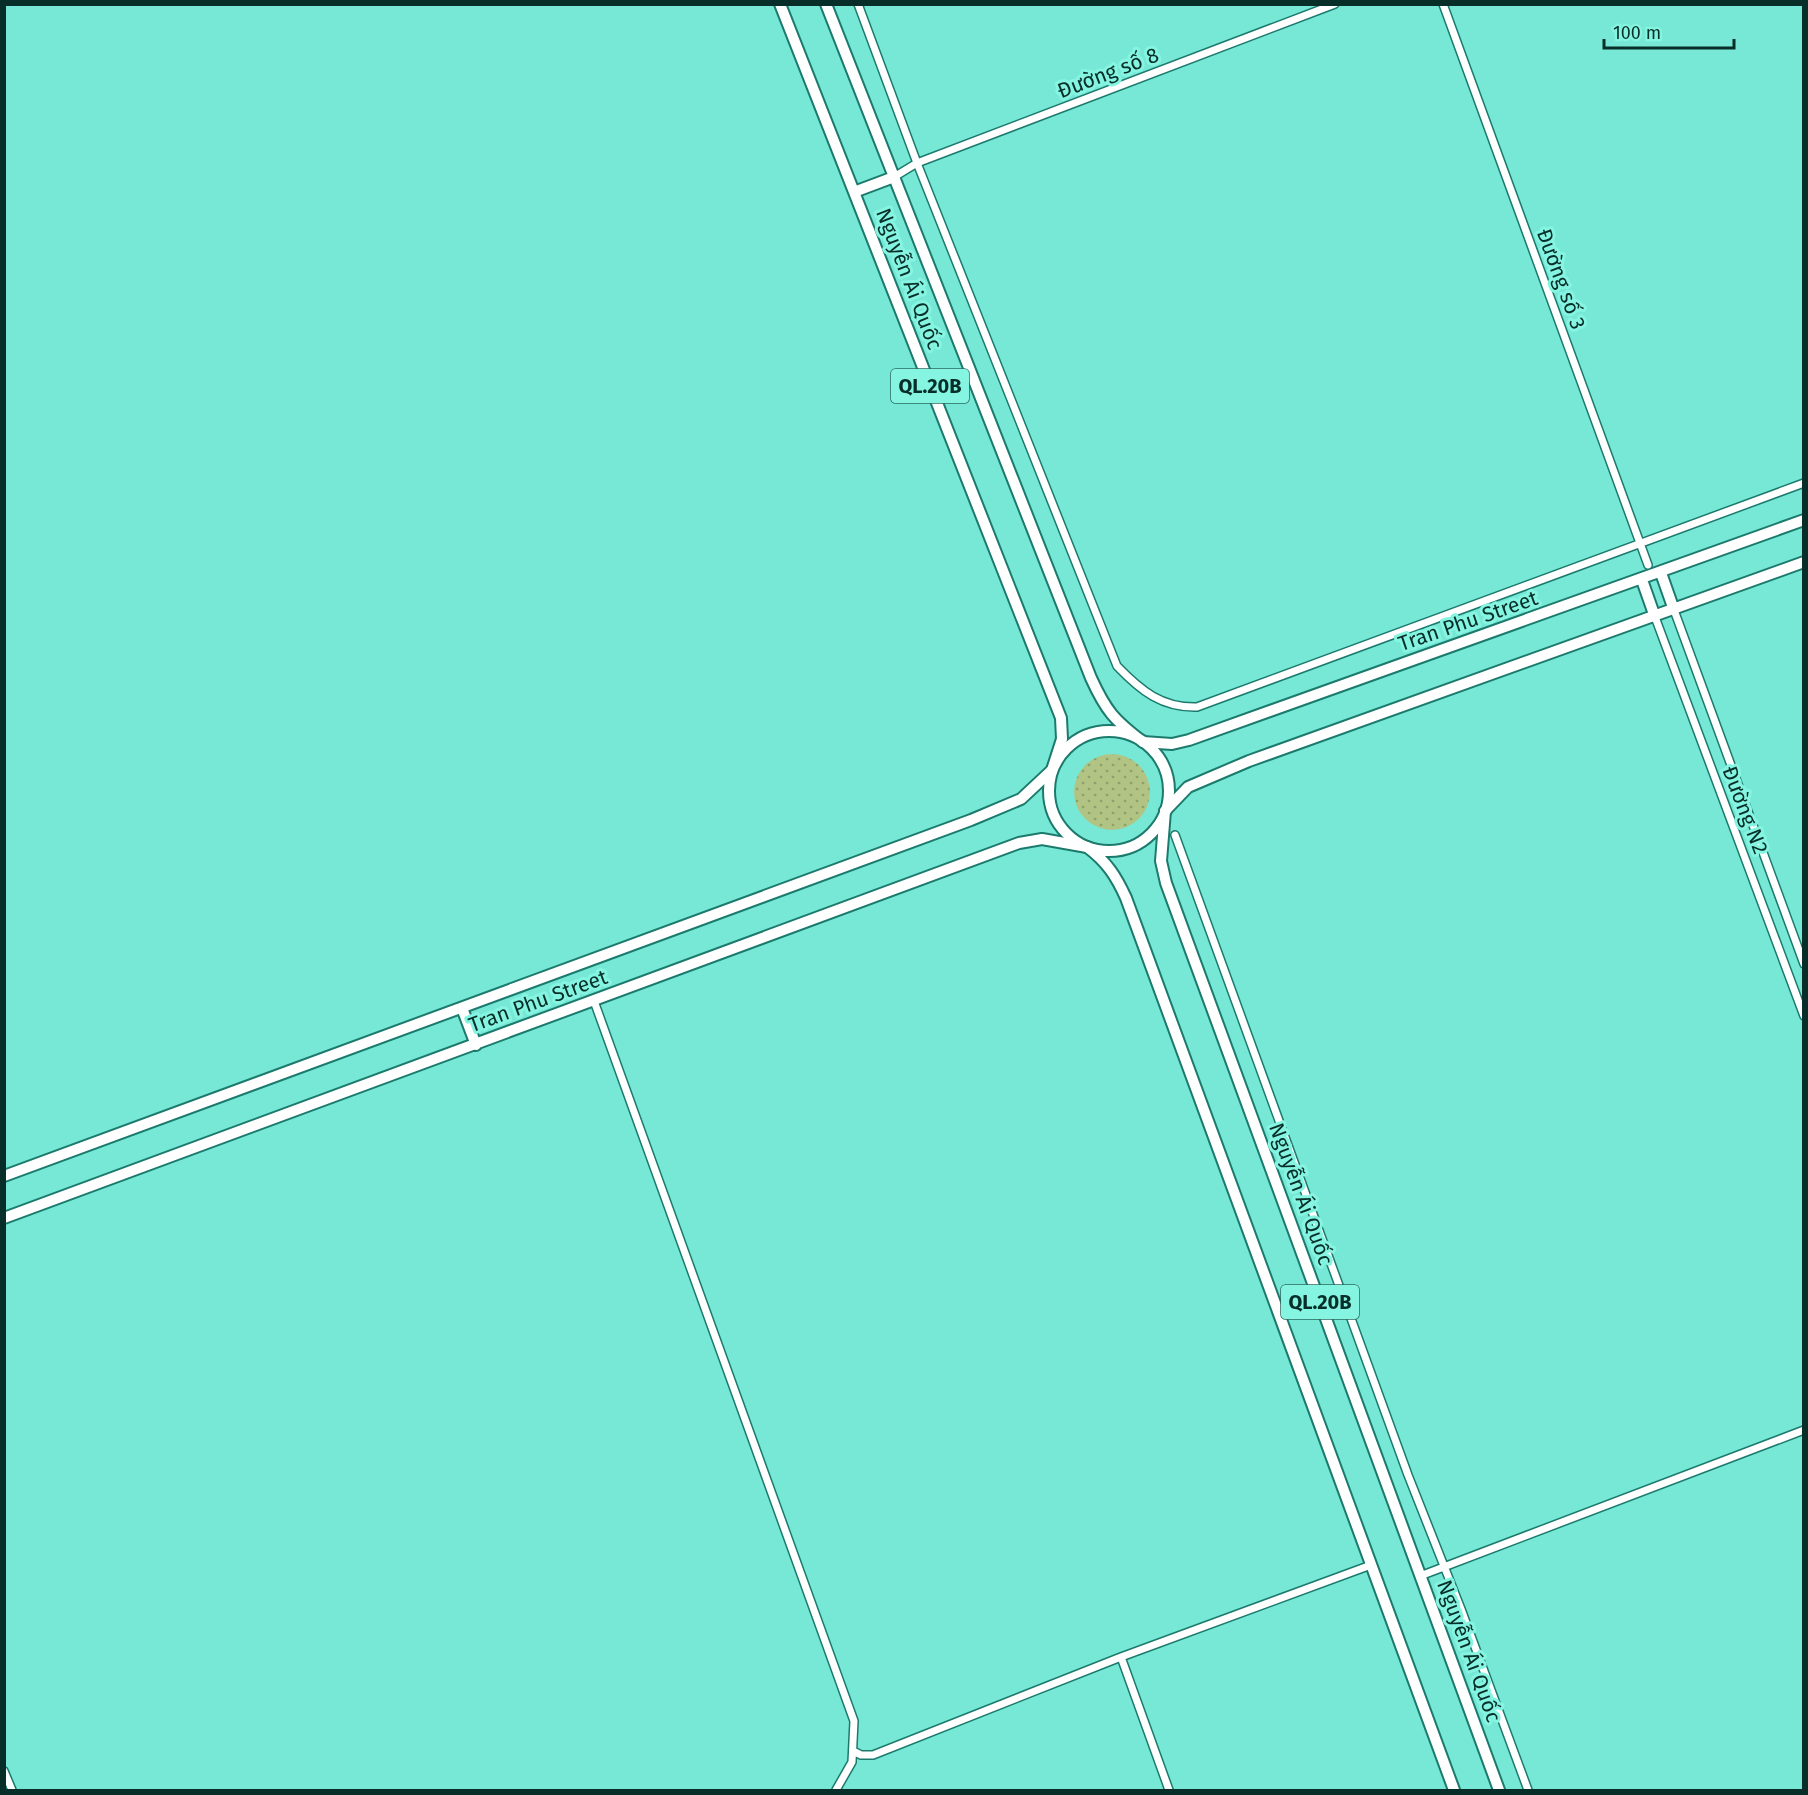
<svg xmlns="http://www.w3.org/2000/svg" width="1808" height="1795" font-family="'Fira Sans',sans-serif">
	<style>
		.grass { fill: url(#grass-dots) }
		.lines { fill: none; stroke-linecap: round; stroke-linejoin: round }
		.minor-casing { stroke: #1c7a6d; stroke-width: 10 }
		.secondary-casing { stroke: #1c7a6d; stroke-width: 14 }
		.primary-casing { stroke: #1c7a6d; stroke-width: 14 }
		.minor { stroke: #fff; stroke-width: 7 }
		.secondary { stroke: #fff; stroke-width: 10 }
		.primary { stroke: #fff; stroke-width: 10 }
		.labels { text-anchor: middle; stroke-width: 6; stroke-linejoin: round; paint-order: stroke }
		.shield { fill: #85f5e2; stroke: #2d6a60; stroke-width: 1.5 }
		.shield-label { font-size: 20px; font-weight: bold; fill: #072e28 }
		.street-label { font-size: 21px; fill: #072e28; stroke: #85f5e2 }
	</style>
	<defs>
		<pattern id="grass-dots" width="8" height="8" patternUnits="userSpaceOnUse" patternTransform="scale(1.5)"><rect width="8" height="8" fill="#b1c484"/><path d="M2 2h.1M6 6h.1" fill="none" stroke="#8ea06c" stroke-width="1.8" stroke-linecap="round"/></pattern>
	</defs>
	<rect width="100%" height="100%" fill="#77e8d5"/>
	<path class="grass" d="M1074 792a38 38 0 1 1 76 0a38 38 0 1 1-76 0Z"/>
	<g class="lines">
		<defs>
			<path id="minor" d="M858 4 917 163 1117 666C1141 691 1162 708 1197 707L1804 483
				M1443 4 1648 565
				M894 177 917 163 1335 4
				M1674 610 1804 964
				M1655 617 1804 1016
				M1175 835 1408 1475 1461 1609 1528 1790
				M594 1001 854 1721 852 1762 836 1790
				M1420 1576 1804 1430
				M1121 1657 1169 1790
				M855 1752 861 1755H873L1121 1657 1371 1565
				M4 1771 12 1790"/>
			<path id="secondary" d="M1661 573 1674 610
				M1642 580 1655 617
				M1143 742 1172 744 1189 740 1804 520
				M1165 811 1188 787 1249 761 1804 562
				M462 1008 476 1045
				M4 1176 971 820 1021 799 1052 770
				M4 1218 1019 843 1042 839 1087 847"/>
			<path id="primary" d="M780 4 1061 718 1062 739 1052 770
				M826 4 1091 678C1106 711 1114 720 1143 742
				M854 192 894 177
				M1049 791a60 60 0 1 1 120 0a60 60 0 1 1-120 0Z
				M1165 811 1161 861 1166 883 1499 1790
				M1087 847C1107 862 1116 876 1126 898L1454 1790"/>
		</defs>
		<use href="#minor" class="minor-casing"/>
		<use href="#secondary" class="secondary-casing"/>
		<use href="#primary" class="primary-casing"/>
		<use href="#minor" class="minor"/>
		<use href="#secondary" class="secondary"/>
		<use href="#primary" class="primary"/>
	</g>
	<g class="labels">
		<g class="shield">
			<rect x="891" y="369" width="78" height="34" rx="4.5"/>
			<rect x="1281" y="1285" width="78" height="34" rx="4.5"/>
		</g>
		<g class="shield-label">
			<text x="930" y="393">QL.20B</text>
			<text x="1320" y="1309">QL.20B</text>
		</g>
		<g class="street-label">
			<text transform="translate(1108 73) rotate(-21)" y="7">Đường số 8</text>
			<text transform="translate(909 279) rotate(69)" y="7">Nguyễn Ái Quốc</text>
			<text transform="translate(1561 279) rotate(70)" y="7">Đường số 3</text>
			<text transform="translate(1468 621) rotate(-19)" y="7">Tran Phu Street</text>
			<text transform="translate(1745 810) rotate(69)" y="7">Đường N2</text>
			<text transform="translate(538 1001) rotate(-20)" y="7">Tran Phu Street</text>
			<text transform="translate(1301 1194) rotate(70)" y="7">Nguyễn Ái Quốc</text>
			<text transform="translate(1469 1651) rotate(70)" y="7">Nguyễn Ái Quốc</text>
		</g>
	</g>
	<rect width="1808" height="1795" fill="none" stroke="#072e28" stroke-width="12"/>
	<path d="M1604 39v9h130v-9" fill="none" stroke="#072e28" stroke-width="3"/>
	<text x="1613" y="39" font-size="18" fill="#072e28" stroke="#85f5e2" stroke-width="4.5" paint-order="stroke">100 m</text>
</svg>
